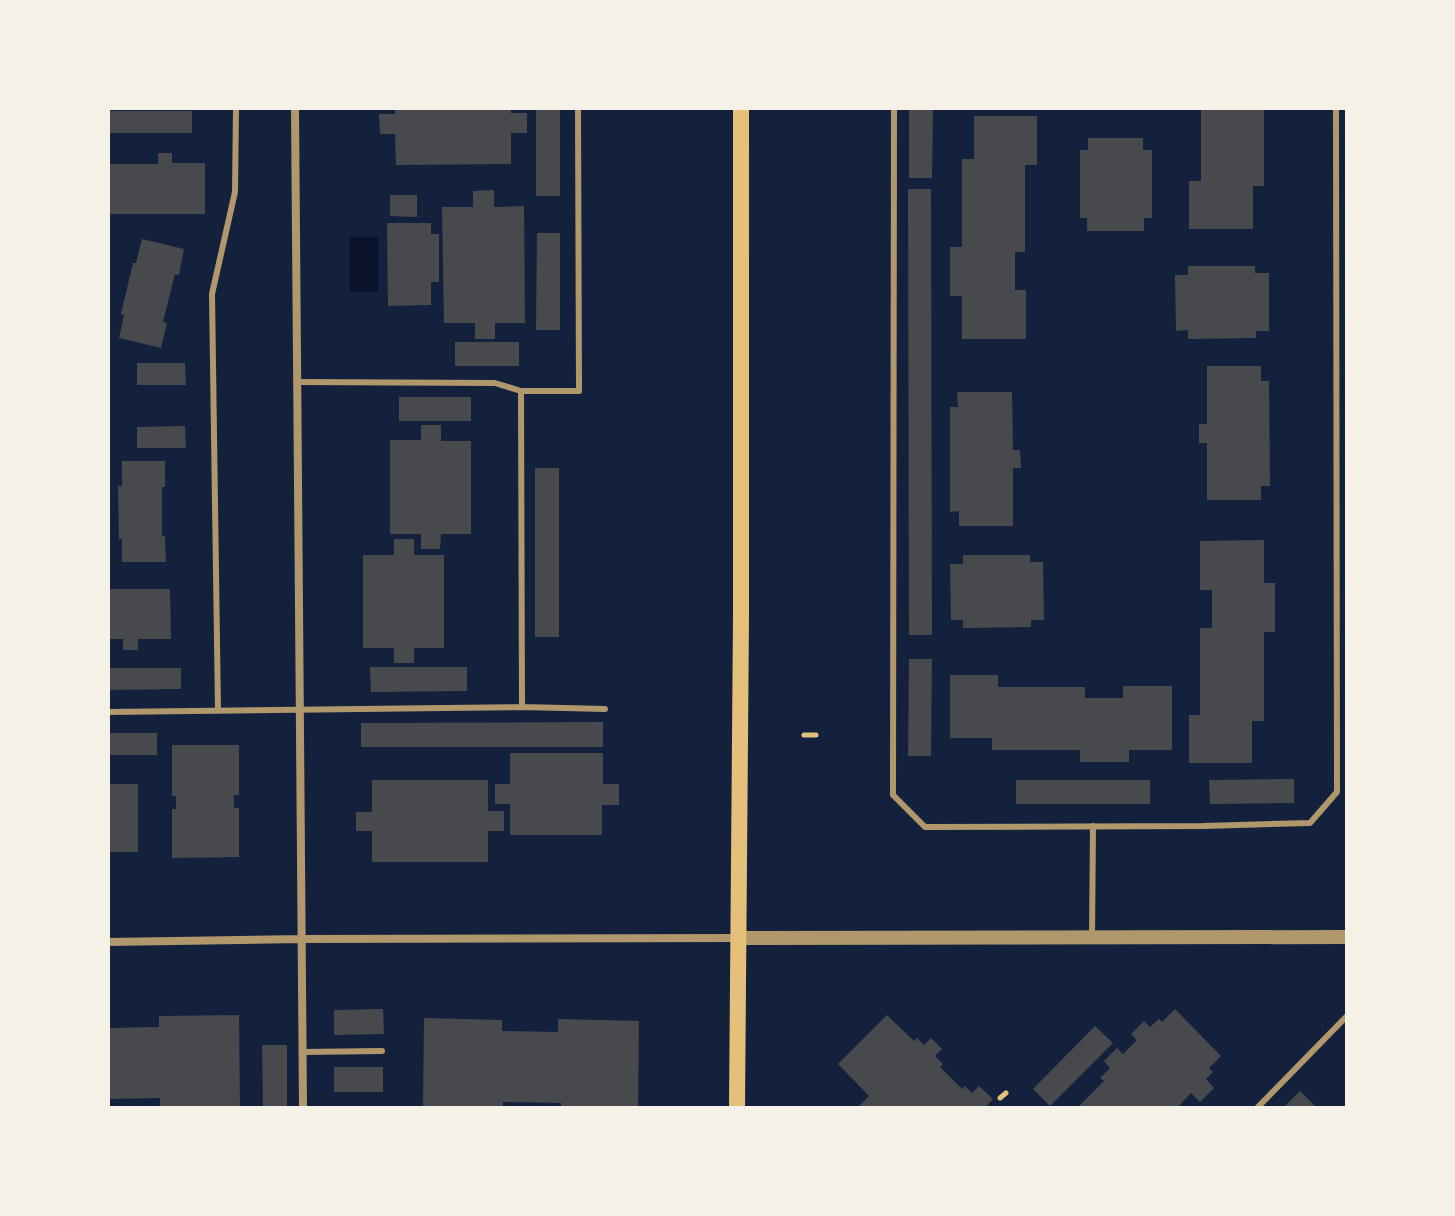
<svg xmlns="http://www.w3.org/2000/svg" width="1455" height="1216" font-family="Mulish,sans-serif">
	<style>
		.water { fill: #0b132b }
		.building { fill: #48494c }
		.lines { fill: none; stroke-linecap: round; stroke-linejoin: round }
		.path { stroke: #e5c07b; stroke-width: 5 }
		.service { stroke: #b1986c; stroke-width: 6 }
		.minor { stroke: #b1986c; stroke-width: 8 }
		.tertiary { stroke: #b1986c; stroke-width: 14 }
		.secondary { stroke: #e5c07b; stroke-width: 16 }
	</style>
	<rect width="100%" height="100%" fill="#14213d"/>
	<path class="water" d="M350 237H378V292H350Z"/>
	<path class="building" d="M395 108H511V113H527V133H511V164L396 165 395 134H380L379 114H395Z
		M536 108H560V196H536Z
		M909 108H933L932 178H909Z
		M1201 108H1264V186H1253V229H1189V181H1201Z
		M108 111H192V133H108Z
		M974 116H1037V165H1025V252H1015V290H1026V339H962V296H950V247H962V159H974Z
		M1088 138H1143V150H1152V218H1144V231H1087V218H1080V150H1088Z
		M158 153H172V163H205V214H108V164H158Z
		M908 189H931L932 635H909Z
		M494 190V207L524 206 525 323H495V339H475V323H444L442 207H473V191Z
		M390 195H417V217L390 216Z
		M387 223H431V234H439V282H431V305L388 306Z
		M537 233H560V330H536Z
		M142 239 184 249 179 275 175 274 163 322 167 323 161 348 119 338 124 315 121 314 133 263H136Z
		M1188 266H1255V273H1269V331H1256V338L1188 339V330L1176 331 1175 275H1188Z
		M455 342H519V366H455Z
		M137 363H185L186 385H137Z
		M1207 366H1261V381H1269L1270 486H1261V500H1207V443H1199V424H1207Z
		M957 392H1012L1013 450H1020L1021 468H1013V526H959V511L950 512V407H958Z
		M399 397H471V421H399Z
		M421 425H441V441H471V534H441L440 549H421V534H390V440H421Z
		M185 426 186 448H137V427Z
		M122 461H165V487H162V536H165L166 562H122V539H119L118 486H122Z
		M535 468H559V637H535Z
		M394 539H414V555H444V648H414V663H394V648H363V555H394Z
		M1264 540V583H1275V632H1264V721H1252V763H1189V715H1200V628H1212V590H1200V541Z
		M963 555H1030V562H1043L1044 620H1031V627L963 628V620H951L950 564H963Z
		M108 589H170L171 639H138V650H123V639H108Z
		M909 659H932L931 756H908Z
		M370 667H467V691L371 692Z
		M108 668H181V689L108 690Z
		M950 675H998V687H1085V698H1123V686H1172V750H1129V762H1080V750H992V738H950Z
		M603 722V747H361V723Z
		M108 733H157V755H108Z
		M172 745H239V795H234V808H239V857L172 858V809H176V796H172Z
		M510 753H603V784H619V805H602V835H510V804H495V784H510Z
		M1294 779V803L1210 804 1209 780Z
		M372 780H488V811H504V831H488V862H372V831H356V812H372Z
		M1016 780H1150V804H1016Z
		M108 784H138V852H108Z
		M383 1009 384 1034 334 1035V1010Z
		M1175 1009 1221 1056 1209 1068 1213 1072 1206 1079 1214 1088 1200 1102 1191 1093 1177 1108H1077L1104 1081 1100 1078 1110 1068 1104 1061 1117 1048 1123 1054 1137 1040 1131 1034 1144 1021 1150 1027 1159 1019 1162 1022Z
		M239 1015 240 1108H160V1098L108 1099V1028L159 1027V1016Z
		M887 1015 914 1041 917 1038 924 1045 931 1038 942 1049 935 1056 943 1064 940 1067 962 1089 965 1086 972 1093 979 1086 993 1099 985 1108H861L859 1106 869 1096 838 1064Z
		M424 1018 502 1020V1031L558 1032V1019L639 1021 638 1108H561V1103L503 1102V1108H423Z
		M1095 1026 1113 1043 1050 1106 1033 1089Z
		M262 1045H287V1108H263Z
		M334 1067H383V1092H334Z
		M1300 1091 1317 1108H1283Z"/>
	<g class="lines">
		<path class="path" d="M804 735H816
			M1000 1098 1006 1093"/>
		<path class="service" d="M894 108 893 795 925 827 1203 826 1310 823 1337 792 1336 108
			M297 382 495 383 521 391H579L578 108
			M521 391 522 707
			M218 711 212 294 235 192 236 108
			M108 712 522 707 605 709
			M1092 937 1093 826
			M303 1052 382 1051
			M1257 1108 1347 1016"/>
		<path class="minor" d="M295 108 303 1108
			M108 942 302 939 739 938"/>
		<path class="tertiary" d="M739 938 1347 937"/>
		<path class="secondary" d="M737 1108 741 616V108"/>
	</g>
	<rect width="1455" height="1216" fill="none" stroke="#f6f1e7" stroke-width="220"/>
</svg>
